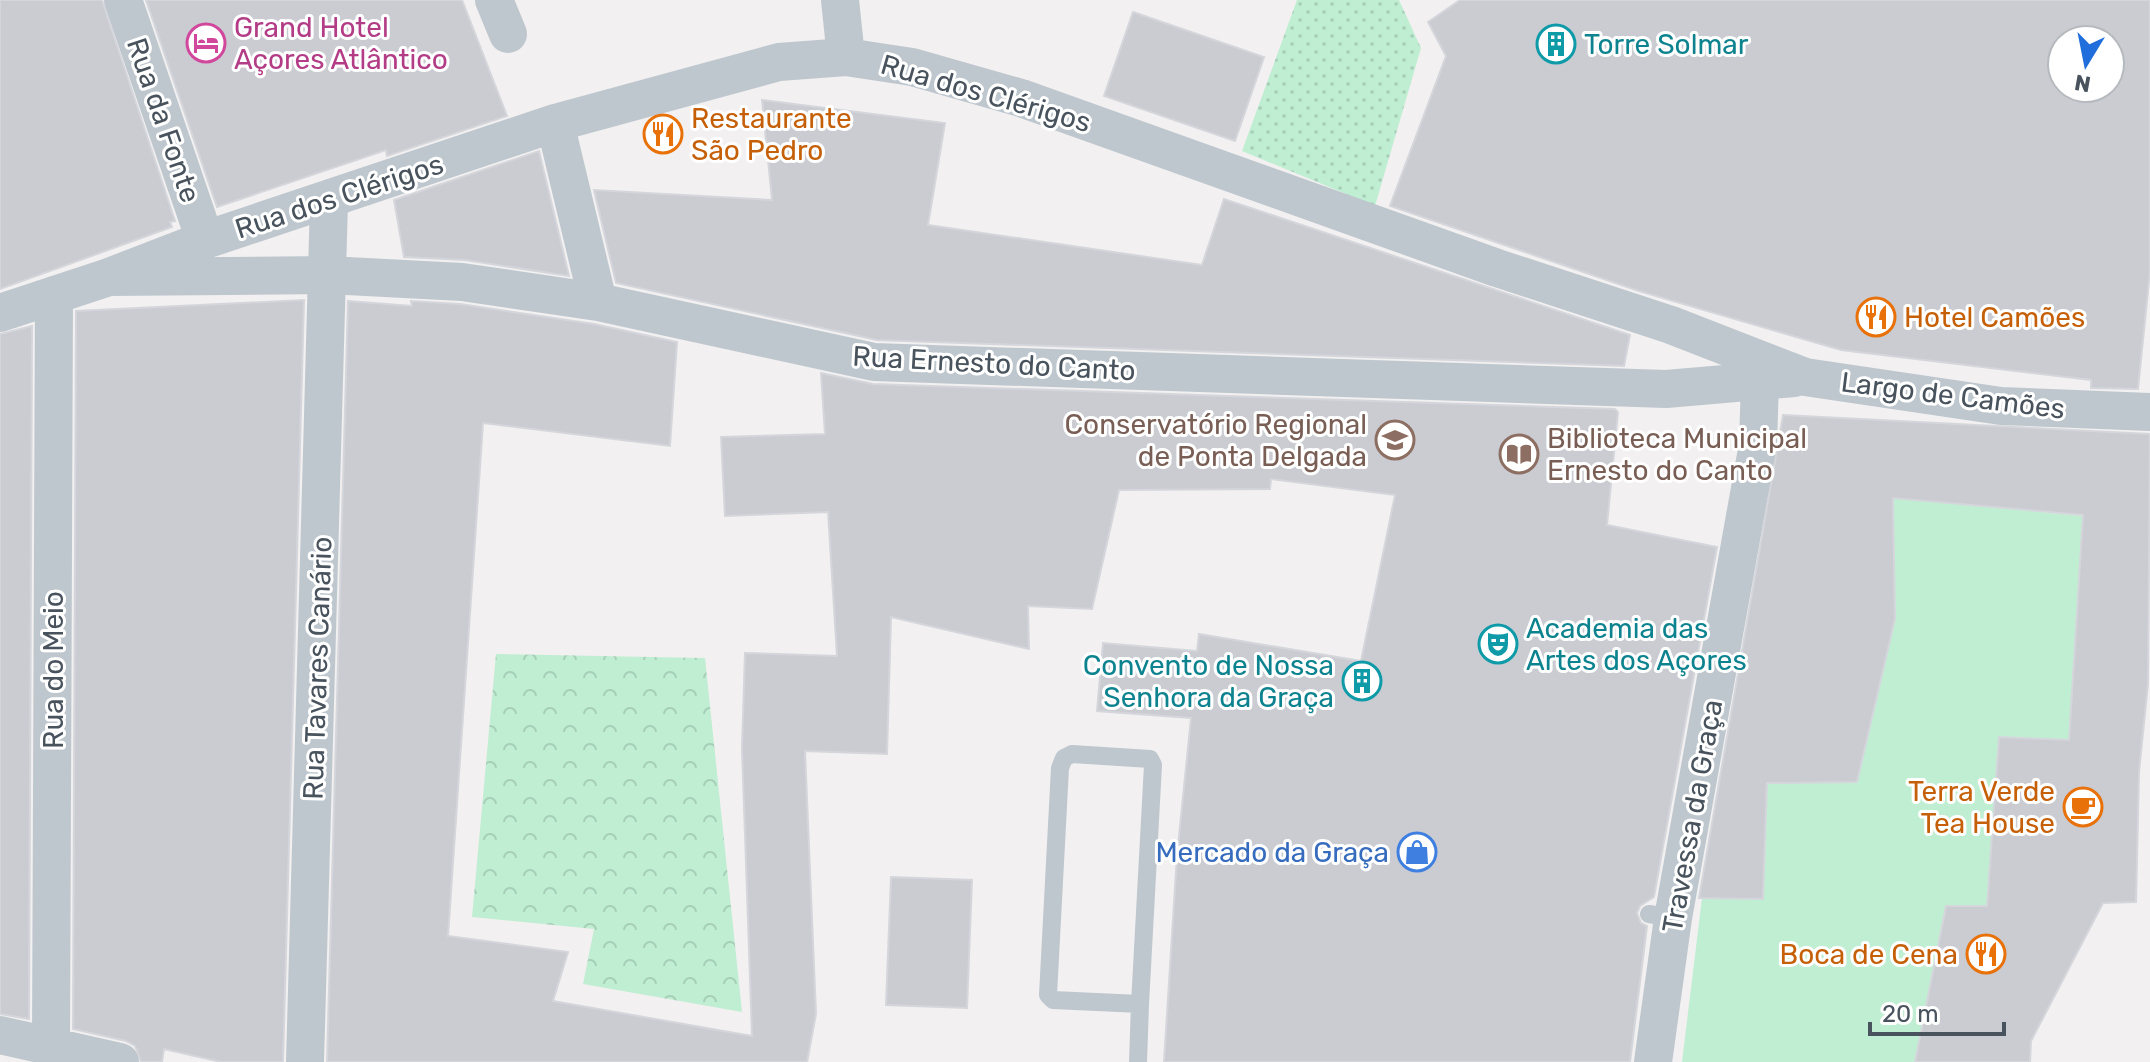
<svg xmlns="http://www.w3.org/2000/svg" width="2150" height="1062" font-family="Rubik,sans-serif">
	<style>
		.grass { fill: url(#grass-dots) }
		.forest { fill: url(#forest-crowns) }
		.green { fill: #c0eed3 }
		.building { fill: #caccd2; stroke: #d4d6db; stroke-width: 2; fill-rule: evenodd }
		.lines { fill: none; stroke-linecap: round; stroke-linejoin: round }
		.lane { stroke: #bec7ce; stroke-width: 18 }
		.street { stroke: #bec7ce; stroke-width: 38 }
		.labels { text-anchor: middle; stroke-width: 6; stroke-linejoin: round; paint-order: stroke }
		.hotel-label { font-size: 28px; fill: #b23c85; stroke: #fff; text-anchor: start }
		.culture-label { font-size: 28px; fill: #0d838f; stroke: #fff; text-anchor: start }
		.street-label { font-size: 28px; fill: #48535d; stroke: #fff }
		.food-label { font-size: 28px; fill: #c56008; stroke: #fff; text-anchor: start }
		.education-label { font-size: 28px; fill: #785e54; stroke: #fff; text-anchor: end }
		.shop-label { font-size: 28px; fill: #366cbe; stroke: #fff; text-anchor: end }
	</style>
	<defs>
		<pattern id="grass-dots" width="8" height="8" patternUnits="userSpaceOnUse" patternTransform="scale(2)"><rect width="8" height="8" fill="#c0eed3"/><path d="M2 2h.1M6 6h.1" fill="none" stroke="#a6ceb8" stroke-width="1.8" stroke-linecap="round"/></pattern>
		<pattern id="forest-crowns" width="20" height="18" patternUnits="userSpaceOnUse" patternTransform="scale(2)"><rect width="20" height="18" fill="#c0eed3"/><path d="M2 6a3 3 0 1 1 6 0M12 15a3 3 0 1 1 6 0" fill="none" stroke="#a6ceb8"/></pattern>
	</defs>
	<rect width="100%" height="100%" fill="#f2f0f0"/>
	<path class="grass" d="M1297 0H1399L1421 48 1375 206 1242 151Z"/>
	<path class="forest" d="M496 654 705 658 742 1012 583 984 594 929 472 917Z"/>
	<path class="green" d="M1893 498 2083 516 2069 740 1987 906H1946L1915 1062H1682L1702 898 1763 899 1767 783 1857 781 1895 619Z"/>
	<path class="building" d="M0 0H102L175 221 170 222 172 227 0 289Z
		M146 0H462L507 116 387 156 386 150 217 207Z
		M1460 0H2150V271L2138 389 2091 388V380L1841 350 1639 291 1390 206 1446 56 1428 22ZM2062 40H2110V88H2062Z
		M1133 12 1264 57 1235 141 1104 96Z
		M762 100 945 123 928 225 1202 265 1224 199 1630 335 1624 366 877 340 616 283 594 190 772 200Z
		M539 151 569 276 465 260 404 257 394 200Z
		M304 300 283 1062H221L164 1049 162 1062H141L135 1046 126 1041 73 1029 76 311Z
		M348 301 412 306 411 301 460 304 594 324 677 342 670 446 483 423 448 936 568 952 553 1001 752 1036 742 749 745 653 837 656 828 512 725 516 721 437 825 434 821 373 873 384 1615 409 1618 412 1607 525 1717 547 1654 897 1640 906 1637 913 1641 923 1647 926 1630 1062H1164L1177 856 1191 718 1097 711 1103 643 1197 651 1199 634 1361 661 1395 495 1271 479 1270 489 1119 490 1092 609 1028 606 1029 649 891 617 887 754 805 751 816 1014 807 1062H327Z
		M32 326 29 1019 0 1014V334Z
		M1783 415 2150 434 2148 684 2139 772 2136 902 2103 903 2031 1041 2030 1062H1915L1946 906H1987L1999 737 2069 740 2083 515 1893 498 1895 619 1857 782 1767 783 1763 899 1699 898Z
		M891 877 972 880 967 1008 886 1005Z"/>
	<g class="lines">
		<path class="lane" d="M1072 754 1150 759 1153 765 1140 1004 1053 1000 1048 995 1060 768 1064 758Z
			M1649 914 1673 918
			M1138 1062 1140 1004"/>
		<path class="street" d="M123 0 205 240
			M494 0 508 34
			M840 0 846 57
			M555 123 598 302
			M109 277 205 240 555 123 779 62 846 57 912 67 1021 98 1497 268 1671 325 1805 377 2001 406 2150 412
			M0 313 109 277 328 275 462 282 598 302 874 362 1666 389 1794 378
			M0 1035 120 1062
			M51 1044 54 295
			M305 1062 329 201
			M1653 1062 1673 918 1758 444 1760 380"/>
	</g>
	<defs>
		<symbol id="hotel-ring" viewBox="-11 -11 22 22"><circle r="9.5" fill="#fff" stroke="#d1479c" stroke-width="1.5"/><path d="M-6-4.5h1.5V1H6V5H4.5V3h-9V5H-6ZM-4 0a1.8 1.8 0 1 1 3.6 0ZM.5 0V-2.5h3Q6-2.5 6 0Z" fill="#d1479c"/></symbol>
		<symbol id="building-ring" viewBox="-11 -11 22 22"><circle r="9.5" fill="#fff" stroke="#0f9aa8" stroke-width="1.5"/><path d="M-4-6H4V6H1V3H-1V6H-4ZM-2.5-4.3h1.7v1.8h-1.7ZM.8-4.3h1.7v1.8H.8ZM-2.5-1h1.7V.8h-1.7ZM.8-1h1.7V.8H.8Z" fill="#0f9aa8"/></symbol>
		<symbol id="restaurant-ring" viewBox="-11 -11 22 22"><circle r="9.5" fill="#fff" stroke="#e8710a" stroke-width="1.5"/><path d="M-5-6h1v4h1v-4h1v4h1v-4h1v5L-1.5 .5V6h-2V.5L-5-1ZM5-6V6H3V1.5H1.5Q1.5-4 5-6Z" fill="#e8710a"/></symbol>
		<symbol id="school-ring" viewBox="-11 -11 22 22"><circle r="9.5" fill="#fff" stroke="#8d6e63" stroke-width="1.5"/><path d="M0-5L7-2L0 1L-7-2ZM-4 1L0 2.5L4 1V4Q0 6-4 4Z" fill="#8d6e63"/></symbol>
		<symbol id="library-ring" viewBox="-11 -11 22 22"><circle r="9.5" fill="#fff" stroke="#8d6e63" stroke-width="1.5"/><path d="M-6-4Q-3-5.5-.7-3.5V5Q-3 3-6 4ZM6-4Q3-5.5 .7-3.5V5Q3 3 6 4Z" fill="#8d6e63"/></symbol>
		<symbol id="theatre-ring" viewBox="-11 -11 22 22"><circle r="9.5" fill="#fff" stroke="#0f9aa8" stroke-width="1.5"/><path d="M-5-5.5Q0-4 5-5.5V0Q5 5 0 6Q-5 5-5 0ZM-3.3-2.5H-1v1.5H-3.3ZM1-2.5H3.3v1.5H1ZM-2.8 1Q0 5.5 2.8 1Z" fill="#0f9aa8"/></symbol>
		<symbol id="cafe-ring" viewBox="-11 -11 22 22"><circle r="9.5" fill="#fff" stroke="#e8710a" stroke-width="1.5"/><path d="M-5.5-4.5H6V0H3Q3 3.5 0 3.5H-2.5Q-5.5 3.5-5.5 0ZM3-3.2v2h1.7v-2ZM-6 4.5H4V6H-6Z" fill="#e8710a"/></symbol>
		<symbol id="shop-ring" viewBox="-11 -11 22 22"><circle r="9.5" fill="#fff" stroke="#3f7fe0" stroke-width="1.5"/><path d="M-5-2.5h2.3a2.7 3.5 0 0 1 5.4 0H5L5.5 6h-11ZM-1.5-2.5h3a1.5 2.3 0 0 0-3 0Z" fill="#3f7fe0"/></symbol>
	</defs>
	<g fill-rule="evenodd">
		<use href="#hotel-ring" x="184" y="21" width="44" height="44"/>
		<use href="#building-ring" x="1534" y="22" width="44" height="44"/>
		<use href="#restaurant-ring" x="641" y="112" width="44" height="44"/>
		<use href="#restaurant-ring" x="1854" y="295" width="44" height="44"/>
		<use href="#school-ring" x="1373" y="418" width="44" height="44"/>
		<use href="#library-ring" x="1497" y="432" width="44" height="44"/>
		<use href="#theatre-ring" x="1476" y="622" width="44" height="44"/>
		<use href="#building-ring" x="1340" y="659" width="44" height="44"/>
		<use href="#cafe-ring" x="2061" y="785" width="44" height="44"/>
		<use href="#shop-ring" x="1395" y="830" width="44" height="44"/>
		<use href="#restaurant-ring" x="1964" y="932" width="44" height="44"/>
	</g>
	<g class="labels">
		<g class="hotel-label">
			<text x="234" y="37">Grand Hotel<tspan x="234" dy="32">Açores Atlântico</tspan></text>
		</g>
		<g class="culture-label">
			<text x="1584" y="54">Torre Solmar</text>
			<text x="1526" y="638">Academia das<tspan x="1526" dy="32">Artes dos Açores</tspan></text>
			<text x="1334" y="675" text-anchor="end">Convento de Nossa<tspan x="1334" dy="32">Senhora da Graça</tspan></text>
		</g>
		<g class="street-label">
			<text transform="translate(986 93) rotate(16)" y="10">Rua dos Clérigos</text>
			<text transform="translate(164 120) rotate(71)" y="10">Rua da Fonte</text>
			<text transform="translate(339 196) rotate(-18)" y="10">Rua dos Clérigos</text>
			<text transform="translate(994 363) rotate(3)" y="10">Rua Ernesto do Canto</text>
			<text transform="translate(1953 395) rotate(7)" y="10">Largo de Camões</text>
			<text transform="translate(317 668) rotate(-88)" y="10">Rua Tavares Canário</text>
			<text transform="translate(53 670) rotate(-90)" y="10">Rua do Meio</text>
			<text transform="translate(1692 816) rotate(-80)" y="10">Travessa da Graça</text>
		</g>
		<g class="food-label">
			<text x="691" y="128">Restaurante<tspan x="691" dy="32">São Pedro</tspan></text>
			<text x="1904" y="327">Hotel Camões</text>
			<text x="2055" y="801" text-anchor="end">Terra Verde<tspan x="2055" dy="32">Tea House</tspan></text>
			<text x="1958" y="964" text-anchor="end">Boca de Cena</text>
		</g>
		<g class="education-label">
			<text x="1367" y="434">Conservatório Regional<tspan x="1367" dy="32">de Ponta Delgada</tspan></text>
			<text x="1547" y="448" text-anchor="start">Biblioteca Municipal<tspan x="1547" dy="32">Ernesto do Canto</tspan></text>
		</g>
		<g class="shop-label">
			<text x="1389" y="862">Mercado da Graça</text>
		</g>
	</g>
	<g transform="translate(2086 64) rotate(190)"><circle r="38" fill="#ffffff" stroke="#b6babe" stroke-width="2"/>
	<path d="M0-6L14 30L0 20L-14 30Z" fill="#206edc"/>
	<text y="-12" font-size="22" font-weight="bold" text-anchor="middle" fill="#48535d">N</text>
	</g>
	<path d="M1870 1022v12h134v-12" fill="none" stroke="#48535d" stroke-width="4"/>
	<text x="1882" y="1022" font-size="24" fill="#48535d" stroke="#ffffff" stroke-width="6" paint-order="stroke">20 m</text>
</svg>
